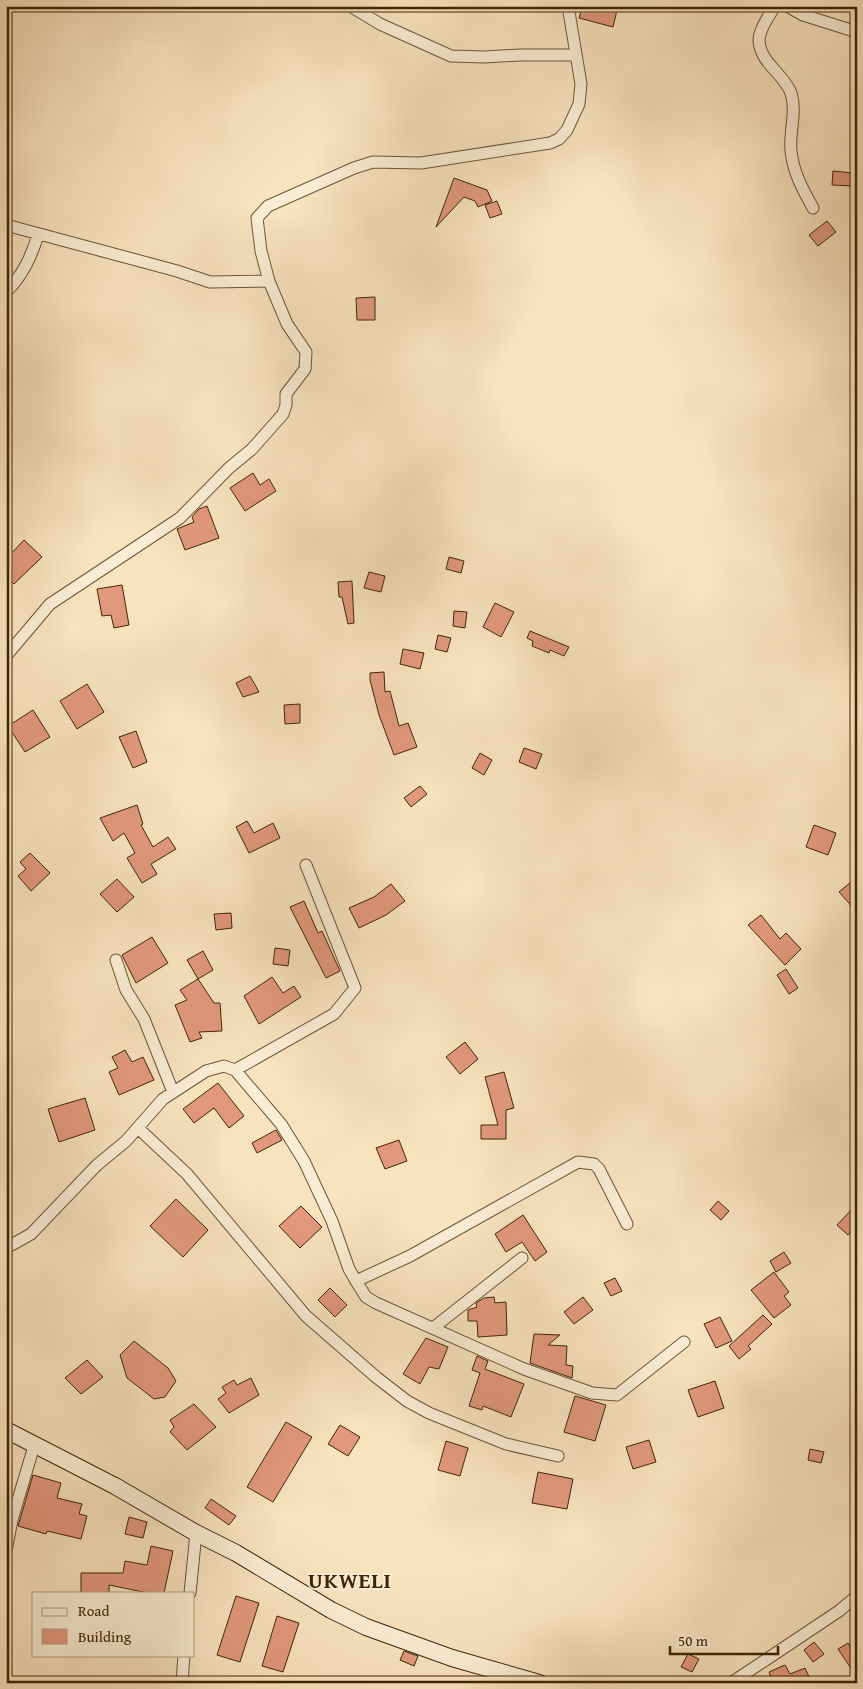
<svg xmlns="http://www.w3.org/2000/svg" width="863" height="1689" font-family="'Gentium Book Plus',serif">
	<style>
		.building { fill: #e2987d; stroke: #3e2605 }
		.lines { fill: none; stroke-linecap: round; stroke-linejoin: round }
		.street-casing { stroke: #6c5534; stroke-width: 13 }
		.secondary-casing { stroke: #3e2605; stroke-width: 18 }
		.street { stroke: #faedd5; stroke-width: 11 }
		.secondary { stroke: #faedd5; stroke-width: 16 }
		.labels { text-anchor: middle; stroke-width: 4; stroke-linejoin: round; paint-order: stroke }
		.district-label { font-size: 22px; font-weight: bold; letter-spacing: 1px; fill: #3e2605; stroke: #faedd5 }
	</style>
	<rect width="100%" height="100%" fill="#f8e3bf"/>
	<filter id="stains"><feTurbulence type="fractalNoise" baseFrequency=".004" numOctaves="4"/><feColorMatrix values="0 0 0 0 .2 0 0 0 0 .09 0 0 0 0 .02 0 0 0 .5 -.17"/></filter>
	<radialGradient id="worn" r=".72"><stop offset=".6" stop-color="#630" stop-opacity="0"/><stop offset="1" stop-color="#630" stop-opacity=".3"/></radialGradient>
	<path class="building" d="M583 6H618L613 27 579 18Z
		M833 171 853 173 852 186 832 185Z
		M454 178 487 190 492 201 478 207 475 201 464 197 436 227Z
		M497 201 502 214 490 218 485 205Z
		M827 221 836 232 818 246 809 235Z
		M375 297V320H357L356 298Z
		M253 473 260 485 269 479 276 491 245 511 230 488Z
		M207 506 219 538 185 550 177 529 194 522 192 517 199 509Z
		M24 540 42 557 14 584 6 576V559Z
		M449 557 464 561 461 573 446 569Z
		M369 572 385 576 381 592 364 588Z
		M352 581 354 623 348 624 342 597H339L338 582Z
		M122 585 129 625 114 628 111 615 102 616 97 589Z
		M495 603 514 612 501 637 483 627Z
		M454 611 467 612 465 628 453 626Z
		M530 631 569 647 564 656 550 650 549 653 532 646 533 641 527 638Z
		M438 635 451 638 447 652 435 649Z
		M403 649 424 653 420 669 400 664Z
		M384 672 385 692 390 691 399 726 408 723 417 747 394 755 379 715 370 680V673Z
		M250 676 259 692 243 697 236 683Z
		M87 684 104 712 77 729 60 701Z
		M300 704V723L285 724 284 705Z
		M33 710 50 737 25 752 8 726Z
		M136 731 147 762 133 768 119 737Z
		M524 748 542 754 536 769 519 762Z
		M480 753 492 760 484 775 472 768Z
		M420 786 427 794 411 807 404 798Z
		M137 805 143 824 141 825 153 847 168 837 176 849 151 864 157 874 142 883 127 858 135 853 124 833 113 841 100 818Z
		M247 821 254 833 273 823 280 838 249 853 236 827Z
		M814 825 836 833 828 855 806 847Z
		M30 853 50 873 31 891 18 876 26 869 20 862Z
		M857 877V912L839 892Z
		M117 879 134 897 117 912 100 894Z
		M391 884 405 901 386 915 359 928 349 908 374 897Z
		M304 901 318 933 322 931 340 971 326 978 290 907Z
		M231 913 232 928 216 930 214 914Z
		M761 915 780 939 786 933 801 949 785 965 748 925Z
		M152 937 168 963 136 983 122 955Z
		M275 948 290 950 288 966 273 964Z
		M203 951 213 970 198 979 187 960Z
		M786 969 798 988 789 994 777 975Z
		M272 977 283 993 294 986 301 997 259 1024 244 996Z
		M198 979 214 1003H220L222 1031 199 1032 202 1038 190 1042 175 1005 187 1000 180 990Z
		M465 1042 478 1059 460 1074 446 1057Z
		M125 1050 132 1062 143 1057 154 1080 119 1095 109 1072 118 1068 112 1057Z
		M504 1072 514 1108 506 1110V1139H481V1125H498L485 1077Z
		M218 1083 244 1116 229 1128 214 1108 194 1123 183 1109Z
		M85 1098 95 1130 59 1142 48 1109Z
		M276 1130 282 1140 257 1153 252 1143Z
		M399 1140 407 1161 385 1169 376 1148Z
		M176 1199 208 1230 183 1257 150 1226Z
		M718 1201 729 1211 721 1220 710 1210Z
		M857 1204V1226L848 1235 837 1225Z
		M301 1206 322 1227 300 1248 279 1226Z
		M523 1215 547 1252 535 1261 522 1242 506 1252 495 1234Z
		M784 1252 791 1263 776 1272 770 1261Z
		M774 1272 789 1292 784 1296 791 1305 774 1318 751 1290Z
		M615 1278 622 1291 611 1296 604 1283Z
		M330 1288 347 1305 335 1317 318 1300Z
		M494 1297 495 1303 506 1302 507 1335 478 1337 477 1321H468V1310L477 1307 476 1303 484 1298Z
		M583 1297 593 1310 574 1324 564 1312Z
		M763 1315 772 1324 748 1346 751 1349 739 1359 729 1346Z
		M720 1317 732 1341 716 1348 704 1324Z
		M534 1334 560 1335 548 1345 567 1346 566 1365 573 1366 572 1378 530 1363Z
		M426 1338 448 1347 439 1369 429 1367 420 1384 403 1374Z
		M134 1341 168 1368 176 1381 165 1397 154 1399 127 1378 120 1355Z
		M477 1356 488 1361 485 1369 524 1384 511 1417 483 1406 482 1410 469 1406 480 1373 472 1370Z
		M87 1360 103 1377 81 1394 65 1378Z
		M251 1378 259 1395 229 1413 218 1399 226 1393 222 1387 234 1380 237 1385Z
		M715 1381 724 1408 698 1417 688 1390Z
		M575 1396 606 1405 595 1441 564 1432Z
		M194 1404 216 1427 187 1450 170 1432 174 1427 170 1420Z
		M286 1422 312 1437 273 1502 247 1487Z
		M340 1425 360 1437 348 1456 328 1444Z
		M649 1440 656 1462 633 1469 626 1447Z
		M446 1441 468 1448 460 1476 438 1470Z
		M810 1449 824 1452 821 1463 808 1460Z
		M538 1472 573 1479 567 1509 532 1503Z
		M33 1475 61 1483 57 1498 82 1504 79 1514 87 1516 81 1539 47 1531 46 1534 18 1526Z
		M211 1499 236 1516 229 1525 205 1508Z
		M129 1517 147 1522 143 1538 125 1534Z
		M151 1546 173 1551 164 1593H148L109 1585V1593H81V1573H123L125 1561 147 1565Z
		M236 1596 259 1603 240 1662 217 1655Z
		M277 1616 299 1623 283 1672 262 1666Z
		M814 1642 824 1654 813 1662 804 1650Z
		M848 1643 857 1657V1677L838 1649Z
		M404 1651 418 1656 414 1666 400 1660Z
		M688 1654 699 1659 692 1672 681 1667Z
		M785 1665 790 1674 805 1668 812 1683H771L773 1682 769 1672Z"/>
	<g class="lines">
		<defs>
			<path id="street" d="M350 6 380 24 451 56 484 57 520 55H575
				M775 6C769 16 759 29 759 41 761 64 784 74 791 93 797 112 789 132 791 151 793 172 803 190 813 208
				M787 6 803 15 857 32
				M6 225 177 271 210 282 269 281
				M6 292C23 275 31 257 38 235
				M6 656 50 604 180 518 229 468 252 449 283 414 286 405V394L305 369 306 352 287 324 269 281 261 251 257 218 268 206 354 168 373 162 421 163 550 143 559 139 567 130 579 104 581 84 568 6
				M116 960 126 990 144 1019 173 1092
				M235 1070 334 1014 355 988 306 865
				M138 1128 187 1174 306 1316 376 1377 407 1401 429 1413 506 1444 558 1456
				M6 1248 31 1234 97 1165 126 1141 163 1099 206 1071 224 1066 235 1070 281 1124 304 1161 332 1221 349 1269 356 1281 410 1256 578 1162 594 1164 599 1169 627 1224
				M356 1281 366 1297 376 1303 524 1369 592 1393 617 1395 684 1342
				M433 1328 522 1258
				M6 1551 12 1520 34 1446
				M190 1593 196 1533
				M182 1683 184 1655
				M731 1683 839 1611 857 1596"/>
			<path id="secondary" d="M6 1430 115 1486 196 1533 236 1553 331 1610 366 1627 452 1658 539 1683"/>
		</defs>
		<use href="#street" class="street-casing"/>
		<use href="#secondary" class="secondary-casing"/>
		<use href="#street" class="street"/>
		<use href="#secondary" class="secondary"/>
	</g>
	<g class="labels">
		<g class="district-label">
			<text x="350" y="1588">UKWELI</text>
		</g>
	</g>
	<rect width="863" height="1689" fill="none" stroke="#f8e3bf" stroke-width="25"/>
	<rect x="8" y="8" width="848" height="1674" fill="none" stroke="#3e2605" stroke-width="2.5"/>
	<rect x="12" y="12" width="838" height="1664" fill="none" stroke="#3e2605"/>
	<rect x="32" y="1592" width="162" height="65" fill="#faedd5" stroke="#af9d82"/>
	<rect x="42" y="1608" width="25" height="8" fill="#faedd5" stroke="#af9d82"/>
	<text x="78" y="1616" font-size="15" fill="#3e2605">Road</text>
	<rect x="42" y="1629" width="25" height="15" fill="#e2987d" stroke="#af9d82"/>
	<text x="78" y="1642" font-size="15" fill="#3e2605">Building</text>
	<path d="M670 1646v8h108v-8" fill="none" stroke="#3e2605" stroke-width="2.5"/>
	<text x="678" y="1646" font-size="15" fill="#3e2605" stroke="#faedd5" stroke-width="4" paint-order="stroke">50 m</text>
	<rect width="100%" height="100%" filter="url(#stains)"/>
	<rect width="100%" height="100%" fill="url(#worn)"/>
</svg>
